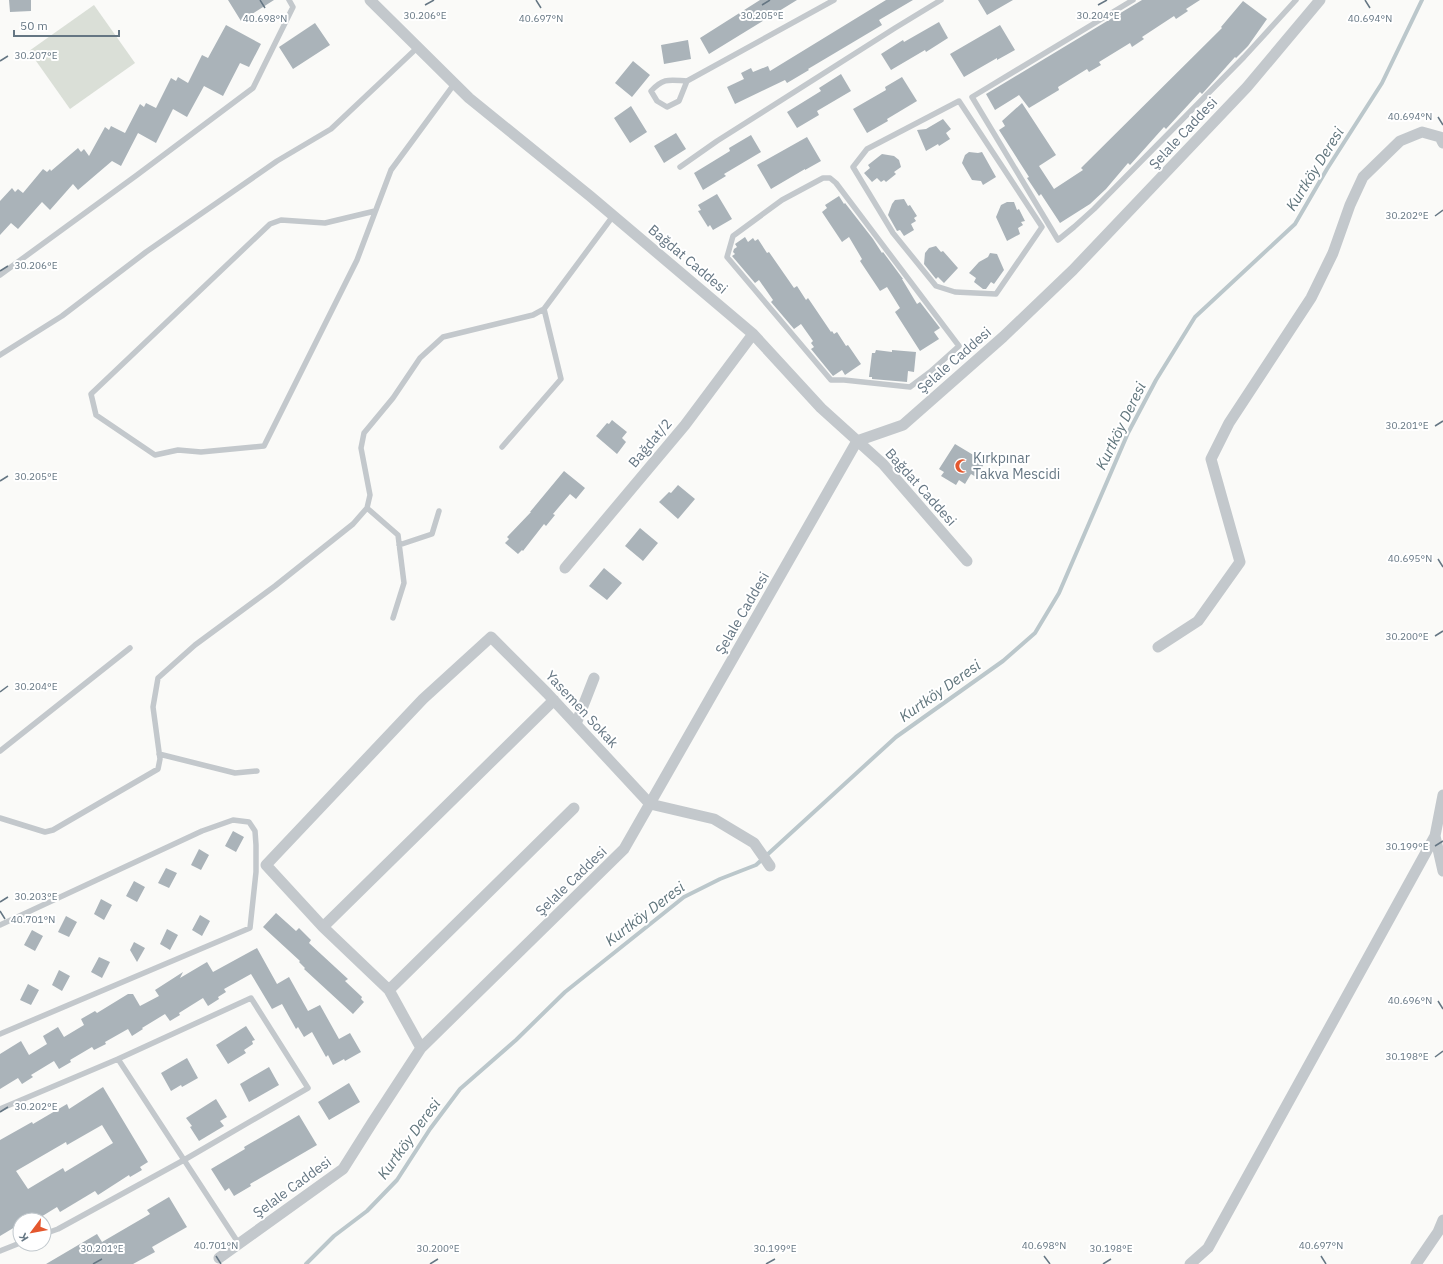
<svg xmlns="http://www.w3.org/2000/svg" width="1443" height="1264" font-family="'IBM Plex Sans',sans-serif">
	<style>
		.green { fill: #dadfd7 }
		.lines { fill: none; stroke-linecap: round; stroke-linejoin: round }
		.stream { stroke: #bbc7cb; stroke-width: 4 }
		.building { fill: #aab3b9; fill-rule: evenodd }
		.service { stroke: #c3c8cc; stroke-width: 5.5 }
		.minor { stroke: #c3c8cc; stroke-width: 11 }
		.ticks { fill: none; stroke: #657683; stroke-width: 1.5 }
		.labels { text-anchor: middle; stroke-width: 4; stroke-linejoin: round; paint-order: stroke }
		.street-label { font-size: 14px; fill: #657683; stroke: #fff }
		.poi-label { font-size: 14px; fill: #657683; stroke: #fff; text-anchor: start }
		.water-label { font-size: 15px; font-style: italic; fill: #60757c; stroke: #fff }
		.ticks-label { font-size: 10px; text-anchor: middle; fill: #657683; stroke: #fff; stroke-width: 4; stroke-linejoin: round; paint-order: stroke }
	</style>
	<rect width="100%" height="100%" fill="#fafaf8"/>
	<path class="green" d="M94 5 135 63 70 109 29 51Z"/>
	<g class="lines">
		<path class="stream" d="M306 1264 334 1236 367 1211 397 1180 430 1129 460 1089 516 1040 565 992 684 897 720 879 756 865 896 737 1003 661 1035 633 1059 593 1128 433 1156 380 1195 317 1295 224 1327 169 1382 83 1422 0"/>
	</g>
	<path class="building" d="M9 0H31V11L10 12Z
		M228 0H274L241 21Z
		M760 0H797L709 54 700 38Z
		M886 0H913L879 20 882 25 808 69 809 70 787 83 785 80 735 104 727 87 744 79 741 73 751 68 753 72 768 66 770 71Z
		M978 0H1013L987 15Z
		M1142 0H1200L1186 9 1188 11 1176 19 1174 16 1142 37 1144 39 1132 47 1130 43 1099 62 1101 65 1089 72 1087 69 1058 87 1059 90 1029 108 1019 95 995 110 986 94Z
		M1243 1 1267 19 1248 46 1236 58 1235 57 1202 94 1200 92 1166 129 1164 127 1139 155 1130 165 1128 163 1106 189 1090 204 1060 223 1041 194 1039 196 1027 178 1029 177 999 130 1005 126 1002 121 1022 103 1056 155 1039 166 1054 189 1083 170 1081 168 1222 28 1221 27Z
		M939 22 948 38 926 52 925 50 891 70 881 54 903 40 904 42Z
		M315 23 330 45 293 69 279 47Z
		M226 25 261 44 249 67 240 63 223 96 204 86 187 117 173 109 156 143 138 133 121 166 112 161 78 190 73 184 50 210 42 202 18 229 11 223 0 235V201L12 188 15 192 18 189 23 193 43 169 47 172 50 169 51 171 78 148 81 152 84 149 89 156 105 127 109 130 111 126 125 133 140 104 144 107 146 103 156 108 171 78 176 81 178 77 188 83 202 55 208 58Z
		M1000 25 1015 50 997 60V58L964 77 950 54Z
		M688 40 691 59 664 64 661 45Z
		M633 61 650 75 632 97 615 83Z
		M841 74 851 91 817 111 819 115 797 128 787 112 821 91 819 88Z
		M902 77 917 101 887 119 888 121 867 133 853 109 886 90 885 87Z
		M631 106 647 132 630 143 614 118Z
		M943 119 951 129 946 133 950 139 939 146 938 144 926 151 917 130 926 129Z
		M676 133 686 149 664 163 654 146Z
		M751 135 761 152 724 174 726 176 703 190 694 173 730 151 729 148Z
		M807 137 821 161 805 170V169L771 189 757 165Z
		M969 152 978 153 982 152 996 177 983 185 981 181 972 180 962 163 965 155Z
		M882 154 894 156 899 160 901 167 894 172 896 174 886 182 884 180 881 182 877 178 872 182 864 173 870 168 868 165Z
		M717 194 732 219 713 230 710 225 708 227 698 211 701 210 698 205Z
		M839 196 844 204 845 203 873 239 882 253 883 252 903 279H902L917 304 920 302 940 328 934 332 939 339 920 351 895 312 900 308 887 287 880 291 860 261 862 259 849 237 842 242 822 212 827 208 825 205Z
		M904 199 908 206 910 205 917 216 914 218 916 221 911 224 914 230 904 236 900 230 897 231 888 215 892 204 895 200Z
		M1007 202H1014L1017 210 1019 209 1025 221 1021 222 1023 225 1018 228 1020 234 1007 241 996 217 1001 205Z
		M745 237 748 242 753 238 755 241 758 239 767 253 769 252 794 288 797 286 806 300 808 298 831 332 832 331 834 334 837 332 846 346 848 345 861 364 845 375 842 370 833 376 811 349 814 347 811 343 813 341 801 324 794 329 771 302 773 300 759 280 755 283 732 256 735 254 733 252 734 249 737 247 735 244Z
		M936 246 941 252 943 251 958 268 944 283 938 277 936 279 924 264 925 253 929 248Z
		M990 253 997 254 1004 270 994 284 991 282 986 289H983L974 282 976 278 969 273 979 262 988 257Z
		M876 350 892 352V350L916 352 914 372 908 371 907 382 872 379V377H869L872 353H875Z
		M612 420 627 432 622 438 626 442 617 454 596 436 607 423 609 424Z
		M955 444 985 462 976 477 971 474 965 484 959 480 956 485 941 476 944 472 939 469Z
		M564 471 585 488 576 499 570 494 553 514 555 515 546 526 544 524 523 551 522 550 518 554 505 543 509 539 507 537 531 512H530Z
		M678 485 695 499 678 519 659 502 669 492 671 493Z
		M640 528 658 543 643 561 625 546Z
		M604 568 622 583 607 600 589 586Z
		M233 831 244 837 236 852 225 846Z
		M199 849 209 855 201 870 191 865Z
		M166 868 177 873 169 888 158 883Z
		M134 881 145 887 137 902 126 896Z
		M101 899 112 905 104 920 94 914Z
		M276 913 296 931 299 928 311 940 309 943 348 979 345 981 362 997 361 999 364 1002 353 1014 304 969 305 968 299 962 300 961 263 927Z
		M200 915 210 921 202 936 192 930Z
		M66 916 77 922 69 937 58 932Z
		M167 929 178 935 170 950 160 944Z
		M32 930 43 936 35 951 24 945Z
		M134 942 145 948 137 962 130 950Z
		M257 948 277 984 289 977 308 1011 320 1005 339 1039 350 1033 361 1052 345 1061 344 1059 333 1065 328 1055 326 1057 312 1032 304 1037 298 1027 296 1029 282 1004 272 1009 251 974 224 989 226 992 218 997 219 999 208 1006 203 998 179 1013 180 1015 170 1021 165 1014 142 1028 143 1029 132 1036 128 1029 105 1042 106 1044 94 1050 92 1047 70 1060 71 1062 59 1069 54 1061 31 1075 33 1077 22 1084 18 1078 0 1089V1054L21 1041 29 1055 47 1044 43 1036 58 1027 64 1037 84 1025 81 1019 95 1011 97 1013 128 994H133L140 1006 159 996 155 990 183 972 180 978 207 962 213 972Z
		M99 957 110 962 102 978 91 972Z
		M59 970 70 976 62 991 52 985Z
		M28 984 39 990 31 1005 20 1000Z
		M246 1026 255 1040 252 1041 253 1044 244 1050 246 1053 228 1064 216 1045Z
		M187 1058 198 1078 182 1087 181 1085 171 1091 161 1073Z
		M269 1067 279 1085 249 1102 240 1084Z
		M349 1083 360 1102 329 1120 318 1102Z
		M103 1087 148 1162 140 1167 142 1170 130 1177 129 1175 98 1195 95 1191 60 1212 57 1207 36 1220H20V1224L0 1236V1140L32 1122 33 1124 67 1104 69 1109ZM102 1125 113 1143 65 1172 63 1168 28 1189 16 1171 66 1142 67 1145Z
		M216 1099 227 1117 220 1121 224 1126 199 1141 190 1127 192 1126 186 1118Z
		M299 1115 317 1145 250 1184 251 1186 234 1196 229 1188 225 1191 211 1169 245 1149 244 1147Z
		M169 1197 187 1227 152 1247 155 1252 133 1264H46L97 1234 102 1242 150 1214 147 1210Z"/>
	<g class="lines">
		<path class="service" d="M1133 0 972 97 1058 240 1074 227 1094 209 1244 57 1296 0
			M687 81 679 101 667 107 657 101 651 91C664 77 670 80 687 81L834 0
			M959 101 1042 227 996 294 955 292 936 286 893 233 853 167 867 149Z
			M680 167 717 141 895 28 941 0
			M823 178H830L836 183 959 346 930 372 910 387 844 380H831L727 257 733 236 782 200Z
			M375 211 325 223 281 220 270 224 91 394 96 415 155 455 178 450 201 452 264 446 357 260 391 170 455 83
			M0 275 137 175 253 88 293 7 289 0
			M0 355 62 316 146 252 277 161 331 129 418 47
			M502 447 561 379 544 309
			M367 508 398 535 404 583 393 618
			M399 545 432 534 439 511
			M0 751 130 648
			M159 754 235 773 257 771
			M0 818 45 832 53 830 158 769 160 759 153 707 158 678 195 645 275 586 353 524 367 508 370 495 361 448 364 433 393 398 420 358 443 337 533 315 544 309 613 216
			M0 925 202 831 233 820 249 822 255 831 256 845V872L250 928 0 1034
			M0 1109 118 1059 239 1244
			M44 1234 58 1229 184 1160 308 1088 251 998 118 1059
			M0 1251 20 1243"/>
		<path class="minor" d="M370 0 469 98 590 196 753 334 821 408 883 464 967 561
			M565 568 685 425 753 334
			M1158 647 1198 621 1240 562 1211 459 1229 423 1311 298 1333 253 1350 205 1363 177 1400 141 1422 132 1440 137 1443 143
			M576 724 594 678
			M1443 795 1435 836 1443 871
			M323 927 554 700
			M389 990 574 808
			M421 1048 389 990 323 927 266 865 423 699 491 637 547 693 650 804 714 819 754 843 770 866
			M219 1258 343 1169 372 1123 421 1048 624 849 857 441 903 425 1003 337 1073 270 1247 87 1320 0
			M1190 1264 1208 1248 1435 836
			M1416 1264 1438 1232 1443 1220"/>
	</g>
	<path class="ticks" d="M260 0 265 8M536 0 541 8M1365 0 1370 8M425 5 434 0M762 5 770 0M1098 5 1107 0M0 61 8 56M1438 117 1443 125M1435 216 1443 210M0 271 8 266M1435 426 1443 421M0 481 8 476M1438 559 1443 567M1435 636 1443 631M0 692 8 686M1435 846 1443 841M0 902 8 897M0 911 5 919M1438 1001 1443 1009M1435 1057 1443 1051M0 1112 8 1107M216 1256 221 1264M1044 1256 1050 1264M1321 1256 1326 1264M93 1264 102 1259M430 1264 438 1259M766 1264 775 1259M1103 1264 1111 1259"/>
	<defs>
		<symbol id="mosque-bare" viewBox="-9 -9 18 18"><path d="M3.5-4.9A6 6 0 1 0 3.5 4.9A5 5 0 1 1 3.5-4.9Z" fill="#e4572e" stroke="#fff" stroke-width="2.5" paint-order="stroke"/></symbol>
	</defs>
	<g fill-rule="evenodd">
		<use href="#mosque-bare" x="952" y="456" width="20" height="20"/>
	</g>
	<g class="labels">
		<g class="street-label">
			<text transform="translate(1183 133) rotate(-47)" y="5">Şelale Caddesi</text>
			<text transform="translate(688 259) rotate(40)" y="5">Bağdat Caddesi</text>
			<text transform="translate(954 360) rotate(-41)" y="5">Şelale Caddesi</text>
			<text transform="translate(650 443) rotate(-50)" y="5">Bağdat/2</text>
			<text transform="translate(921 487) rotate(48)" y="5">Bağdat Caddesi</text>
			<text transform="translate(742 613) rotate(-60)" y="5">Şelale Caddesi</text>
			<text transform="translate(582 709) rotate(47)" y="5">Yasemen Sokak</text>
			<text transform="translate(571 881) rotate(-44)" y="5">Şelale Caddesi</text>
			<text transform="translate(292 1187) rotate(-36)" y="5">Şelale Caddesi</text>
		</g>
		<g class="poi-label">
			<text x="973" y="463">Kırkpınar<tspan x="973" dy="16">Takva Mescidi</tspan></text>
		</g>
		<g class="water-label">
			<text transform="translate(1315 169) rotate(-58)" y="5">Kurtköy Deresi</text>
			<text transform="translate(1121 426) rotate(-64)" y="5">Kurtköy Deresi</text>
			<text transform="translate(940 691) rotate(-35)" y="5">Kurtköy Deresi</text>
			<text transform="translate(645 914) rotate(-37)" y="5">Kurtköy Deresi</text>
			<text transform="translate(409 1139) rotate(-54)" y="5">Kurtköy Deresi</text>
		</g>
	</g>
	<g class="ticks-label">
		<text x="425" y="19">30.206°E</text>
		<text x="1098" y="19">30.204°E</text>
		<text x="762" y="19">30.205°E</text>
		<text x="265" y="22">40.698°N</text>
		<text x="541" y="22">40.697°N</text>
		<text x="1370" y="22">40.694°N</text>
		<text x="36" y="59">30.207°E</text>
		<text x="1410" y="120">40.694°N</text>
		<text x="1407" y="219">30.202°E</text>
		<text x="36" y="269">30.206°E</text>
		<text x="1407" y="429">30.201°E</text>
		<text x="36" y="480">30.205°E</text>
		<text x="1410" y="562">40.695°N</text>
		<text x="1407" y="640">30.200°E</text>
		<text x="36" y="690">30.204°E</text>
		<text x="1407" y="850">30.199°E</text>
		<text x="36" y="900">30.203°E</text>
		<text x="33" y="923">40.701°N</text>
		<text x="1410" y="1004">40.696°N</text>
		<text x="1407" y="1060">30.198°E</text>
		<text x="36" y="1110">30.202°E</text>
		<text x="216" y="1249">40.701°N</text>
		<text x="1044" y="1249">40.698°N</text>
		<text x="1321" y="1249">40.697°N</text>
		<text x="102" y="1252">30.201°E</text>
		<text x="438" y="1252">30.200°E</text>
		<text x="775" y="1252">30.199°E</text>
		<text x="1111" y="1252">30.198°E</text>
	</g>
	<g transform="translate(32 1232) rotate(238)"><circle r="19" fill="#ffffff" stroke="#c1c8cd"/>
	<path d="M0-3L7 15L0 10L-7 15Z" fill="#e4572e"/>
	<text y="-6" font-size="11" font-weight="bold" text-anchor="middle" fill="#657683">K</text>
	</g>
	<path d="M14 30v6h105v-6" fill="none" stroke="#657683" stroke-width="2"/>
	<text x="20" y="30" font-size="12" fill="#657683" stroke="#ffffff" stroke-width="3" paint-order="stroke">50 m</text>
</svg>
